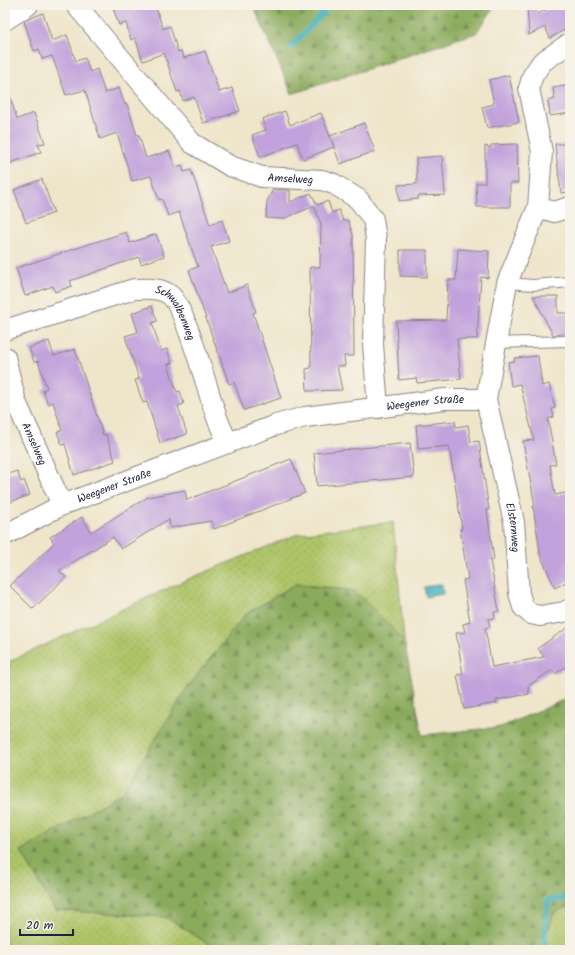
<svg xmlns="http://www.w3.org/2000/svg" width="575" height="955" font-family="Kalam,sans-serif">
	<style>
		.grass { fill: url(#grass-dots); stroke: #687352 }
		.forest { fill: url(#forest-firs); stroke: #56664c }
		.water { fill: url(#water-waves); stroke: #31687c }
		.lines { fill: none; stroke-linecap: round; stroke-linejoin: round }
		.stream { stroke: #40afbc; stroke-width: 5.5 }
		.building { fill: #c1a2dc }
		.service-casing { stroke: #888482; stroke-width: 12 }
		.minor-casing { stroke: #888482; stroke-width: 22 }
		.service { stroke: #fff; stroke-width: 10 }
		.minor { stroke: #fff; stroke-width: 20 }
		.labels { text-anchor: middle; stroke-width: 3; stroke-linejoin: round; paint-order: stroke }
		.street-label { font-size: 11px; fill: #22223b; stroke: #f7f3e8 }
	</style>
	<defs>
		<pattern id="grass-dots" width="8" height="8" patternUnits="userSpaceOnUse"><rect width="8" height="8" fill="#aec468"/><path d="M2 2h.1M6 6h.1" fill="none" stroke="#95a85b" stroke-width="1.8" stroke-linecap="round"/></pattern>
		<pattern id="forest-firs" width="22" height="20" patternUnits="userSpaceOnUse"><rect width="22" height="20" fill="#8aaa5c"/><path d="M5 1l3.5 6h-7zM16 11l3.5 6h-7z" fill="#708a4d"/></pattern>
		<pattern id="water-waves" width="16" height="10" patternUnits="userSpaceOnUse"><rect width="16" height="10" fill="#40afbc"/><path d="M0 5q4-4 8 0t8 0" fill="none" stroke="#358e9a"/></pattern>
	</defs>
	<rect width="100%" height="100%" fill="#f7f3e8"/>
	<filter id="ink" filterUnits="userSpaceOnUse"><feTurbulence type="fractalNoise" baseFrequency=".025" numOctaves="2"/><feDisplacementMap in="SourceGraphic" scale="8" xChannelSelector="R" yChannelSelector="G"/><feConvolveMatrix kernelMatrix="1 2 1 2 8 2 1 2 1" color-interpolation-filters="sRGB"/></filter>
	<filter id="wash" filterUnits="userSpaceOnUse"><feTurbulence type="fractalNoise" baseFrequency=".012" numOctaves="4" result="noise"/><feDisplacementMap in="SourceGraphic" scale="16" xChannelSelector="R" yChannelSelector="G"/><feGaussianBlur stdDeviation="0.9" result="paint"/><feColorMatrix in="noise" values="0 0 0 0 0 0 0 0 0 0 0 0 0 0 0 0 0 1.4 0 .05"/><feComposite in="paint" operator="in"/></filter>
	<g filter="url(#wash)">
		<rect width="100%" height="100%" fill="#efe5ca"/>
		<path class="grass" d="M393 522 404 640 355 591 296 584 246 614 187 688 122 793 21 851 55 910 166 917 218 950H5V713L10 661 186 580 298 534Z
			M570 905V950H541L554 913Z"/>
		<path class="forest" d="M253 5H496L476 33 292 94Z
			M296 584 355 591 404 640 422 735 501 727 570 697V905L554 913 541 950H218L166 917 55 910 21 851 122 793 187 688 246 614Z"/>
		<path class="water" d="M442 584 443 594 426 597 424 587Z"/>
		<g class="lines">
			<path class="stream" d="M291 47 331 5
				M544 950 548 900 570 898"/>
		</g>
		<g id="blocks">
			<path class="building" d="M112 5H155L163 29 170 26 178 52 181 51 184 58 205 51 219 92 232 88 240 111 203 123 194 97 183 101 180 91 177 92 164 53 143 61 135 38 131 40 126 23 119 25Z
				M527 5H531L538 14 555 5H570V27L550 38 545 27 529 35Z
				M43 13 52 41 67 35 76 61 85 58 90 72 97 69 105 93 119 88 125 105 127 104 137 135H139L146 158 169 151 175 167 182 165 184 172 191 170 210 225 222 220 229 241 211 247 227 293 247 285 256 312 253 313 281 398 244 410 234 382 229 384 189 270 198 267 179 212 168 216 162 199 159 200 151 176 132 181 117 133 100 139 85 90 66 95 52 56 42 59 39 49 34 51 24 21Z
				M509 75 519 122 487 128 482 107 494 104 489 80Z
				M570 85V113L550 116 548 101 555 99 553 88Z
				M8 90 17 119 34 113 45 143 38 144 41 152 8 164 5 154V91Z
				M285 111 290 125 321 113 334 147 303 159 297 143 260 157 252 135 266 130 262 119Z
				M364 123 375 151 340 164 330 136Z
				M517 144 518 183H510V207H477L476 183H485V146L491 148V145Z
				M555 144H570V192L561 193Z
				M442 156 445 195 418 196V199L399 201 398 185 417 184 416 158Z
				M42 179 54 213 26 223 14 190Z
				M273 190H290V202L311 193 317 205 328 201 332 213 339 210 343 221 348 220 353 235 354 356H344L345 366H337L342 390 307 391 306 369 311 368 310 267H320L321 224 314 206 283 219 266 218 267 201Z
				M126 232 130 243 156 234 164 256 141 264 139 257 70 281 72 286 55 292 53 286 25 296 16 268Z
				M458 249 489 251 488 278 481 277 477 339H457L461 379 417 383 416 378 399 380 396 321 446 320 448 280H456Z
				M400 250H427V277L400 276Z
				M533 296H558V313H570V333L553 335Z
				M152 306 157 321 152 323 161 351 167 349 172 363 168 364 177 392 180 391 184 404 178 406 187 434 160 443 147 402 143 403 135 380 139 379 125 336 138 332 132 313Z
				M49 341 54 356 75 349 103 435 106 434 115 461 74 475 65 444 62 445 57 432 62 430 53 402 48 404 43 390 47 388 38 361 34 362 29 348Z
				M538 356 542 386 549 384 555 408 552 409 554 417 548 419 556 464 550 465 555 495 570 492V580L555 588 539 552 540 551 533 506H535L523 441 534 440 520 384 511 386 508 362 515 361 514 358Z
				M455 421 456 427 468 425 471 442 479 441 489 510H487L494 560H490L499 611 494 612 495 618 488 619 490 627 485 628 492 667 544 657 538 648 570 626V664L555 674 552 670 528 686 529 694 496 700 497 703 464 709 457 675 463 674 456 633 465 632 463 624 470 622 463 580 468 579 460 529H462L452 465 449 446 418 449 416 425Z
				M410 443 414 477 317 486 314 453Z
				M291 459 305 493 214 529 211 521 170 528 169 519 121 549 113 537 59 571 66 577 33 609 10 586 54 543 50 537 82 517 91 532 148 497 185 490 187 500Z
				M17 471 21 482 24 480 30 495 10 502 5 489V475Z"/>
		</g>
	</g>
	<g filter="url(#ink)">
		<use href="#blocks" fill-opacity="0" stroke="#888482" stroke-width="1"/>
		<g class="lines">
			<defs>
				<path id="service" d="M507 283 533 285 570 282
					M496 343 570 341"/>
				<g id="minor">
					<path id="s1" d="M76 5 192 143 230 166 262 177 322 180 334 184 358 199 373 219 376 239 373 344 378 408"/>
					<path d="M5 20 28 5"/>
					<path id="s2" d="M570 43 542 62 533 75 529 88 542 152 538 207 507 283 486 399 514 522 519 593 523 607 531 614 540 616 564 612 570 609"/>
					<path d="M538 207 554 212 570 207"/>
					<path id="s3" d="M5 330 134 289C146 289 160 287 170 295 185 306 208 392 216 415 219 424 224 434 228 443"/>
					<path id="s4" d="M5 357 16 402 62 505"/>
					<path id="s5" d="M5 535 62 505 276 425 305 417 335 413 445 399H486"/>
				</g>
			</defs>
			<use href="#service" class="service-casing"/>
			<use href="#minor" class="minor-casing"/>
			<use href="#service" class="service"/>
			<use href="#minor" class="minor"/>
		</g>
	</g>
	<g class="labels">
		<g class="street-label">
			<text dy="4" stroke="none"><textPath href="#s1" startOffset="287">Amselweg</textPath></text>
			<text dy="4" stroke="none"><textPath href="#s3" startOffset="190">Schwalbenweg</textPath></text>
			<text dy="4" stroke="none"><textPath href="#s5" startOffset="444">Weegener Straße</textPath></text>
			<text dy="4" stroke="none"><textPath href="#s4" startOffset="92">Amselweg</textPath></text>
			<text dy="4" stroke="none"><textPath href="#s5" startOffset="120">Weegener Straße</textPath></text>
			<text dy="4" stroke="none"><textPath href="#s2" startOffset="515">Elsternweg</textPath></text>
		</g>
	</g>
	<rect width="575" height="955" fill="none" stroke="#f7f3e8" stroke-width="20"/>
	<path d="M20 929v6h53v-6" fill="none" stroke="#22223b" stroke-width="2"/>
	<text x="26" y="929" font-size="12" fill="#22223b" stroke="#f7f3e8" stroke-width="3" paint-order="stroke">20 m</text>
</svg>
